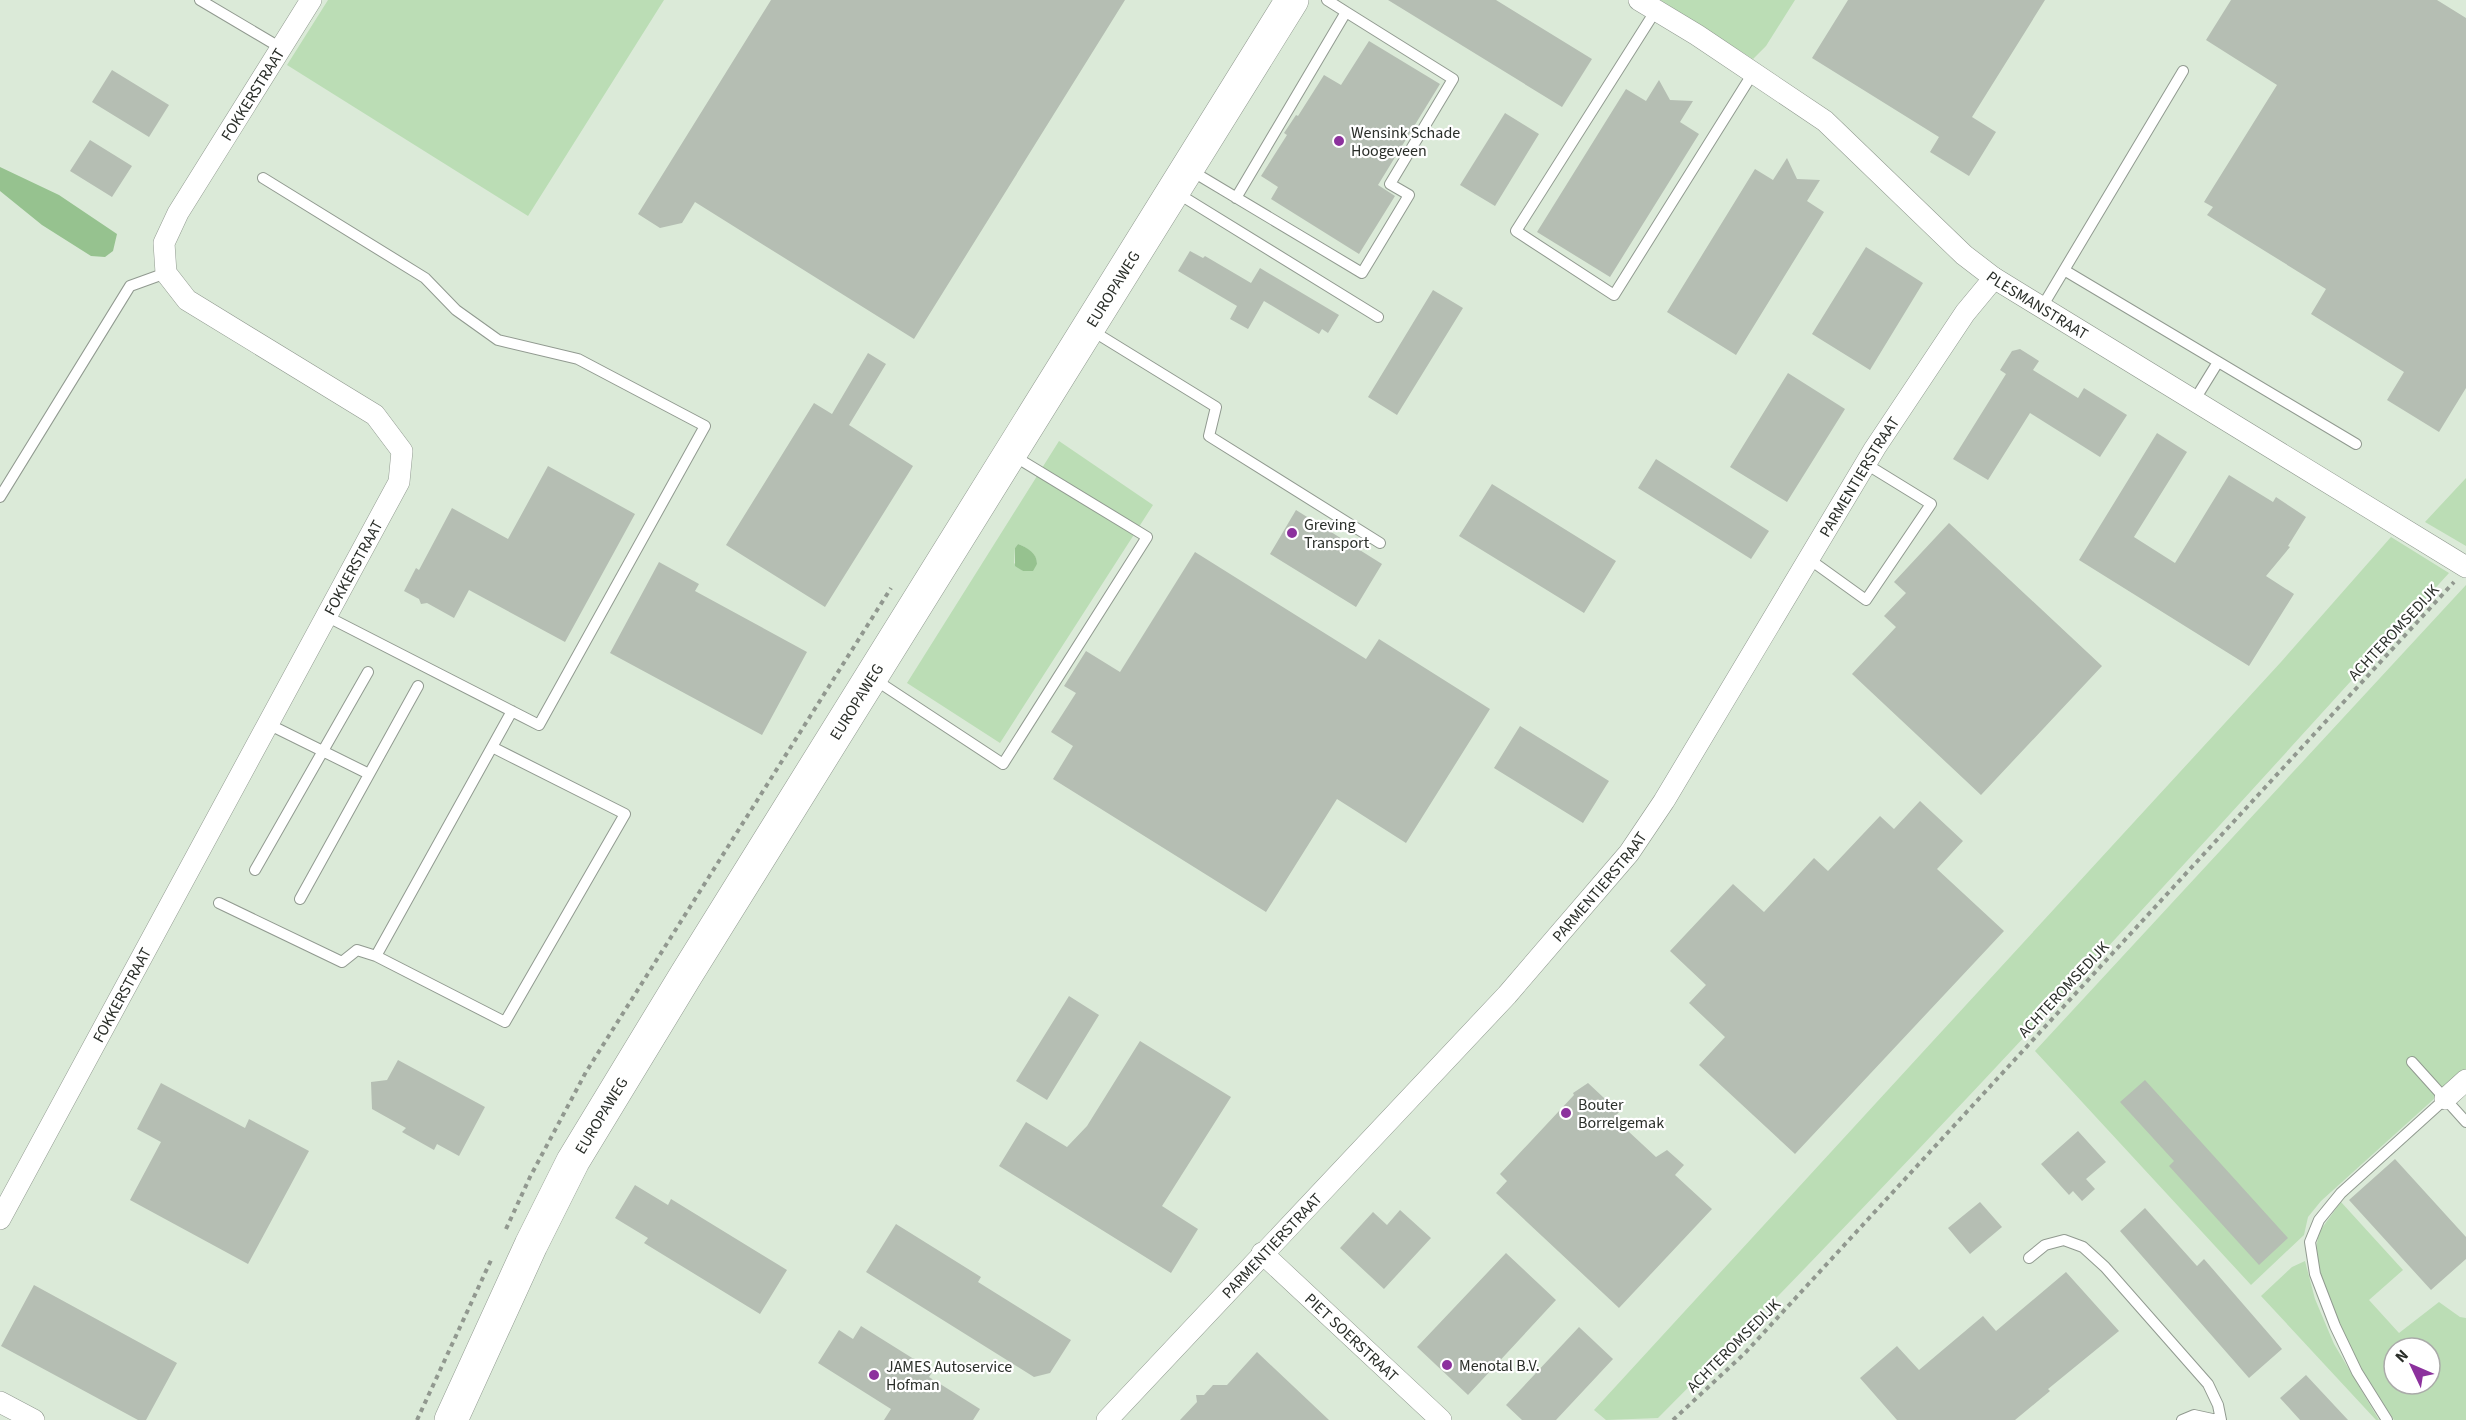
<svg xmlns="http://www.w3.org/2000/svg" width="2466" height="1420" font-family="'Source Sans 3',sans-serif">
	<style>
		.built { fill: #dbead8; fill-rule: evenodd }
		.green { fill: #bbddb5; fill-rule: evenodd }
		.water { fill: #96c28f }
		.building { fill: #b5beb3 }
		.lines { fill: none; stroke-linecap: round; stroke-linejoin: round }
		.service-casing { stroke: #919a90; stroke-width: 12 }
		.minor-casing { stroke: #919a90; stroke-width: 22 }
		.primary-casing { stroke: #919a90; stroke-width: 34 }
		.path { stroke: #91988f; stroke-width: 4; stroke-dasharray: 4.5 4.5; stroke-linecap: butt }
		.service { stroke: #fff; stroke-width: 10 }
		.minor { stroke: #fff; stroke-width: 21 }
		.primary { stroke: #fff; stroke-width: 33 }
		.poi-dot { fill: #8c319d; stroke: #fff; stroke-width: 2 }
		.labels { text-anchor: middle; stroke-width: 4.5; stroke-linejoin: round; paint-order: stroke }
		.street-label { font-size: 16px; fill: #2a2e29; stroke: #fff }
		.poi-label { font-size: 16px; fill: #2a2e29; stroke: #fff; text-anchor: start }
	</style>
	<rect width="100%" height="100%" fill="#ecf6ea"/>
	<path class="built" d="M0 0H2466V1420H0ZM2394 1348H2430V1384H2394Z"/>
	<path class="green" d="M328 0H664L528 216 287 65Z
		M1660 0H1795L1766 46 1753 59Z
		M1059 441 1153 505 1000 743 907 683ZM1018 544C1028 548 1037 554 1037 564L1028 571H1023L1014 563 1015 548Z
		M2466 478V546L2425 522Z
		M2391 537 2449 573C2190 859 1930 1145 1658 1418L1606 1420 1594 1410 2281 662Z
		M2466 585V1070L2321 1201 2308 1217 2304 1235 2251 1285 2035 1051Z
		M2341 1202 2403 1270 2369 1300 2399 1333 2439 1302 2460 1317 2466 1318V1420H2394L2349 1349 2324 1285 2315 1255 2319 1232ZM2394 1348H2430V1384H2394Z
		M2305 1261 2315 1299 2334 1344 2379 1420H2376L2261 1296 2292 1267Z"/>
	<path class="water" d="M0 167 59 195 117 234 113 251 105 257 91 256 42 225 0 191Z
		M1018 544C1028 548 1037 553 1037 564L1033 571H1023L1015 566V548Z"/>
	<path class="building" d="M771 0H1125L914 339 695 202 682 223 660 228 638 214Z
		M1388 0H1496L1592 59 1562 107Z
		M1848 0H2045L1972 117 1996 132 1969 176 1930 152 1939 137 1812 58Z
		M2231 0H2437L2466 18V388L2439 432 2387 400 2404 372 2311 314 2326 289 2207 215 2213 207 2204 202 2277 85 2206 40Z
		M1369 41 1440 84 1378 185 1395 196 1359 254 1271 199 1278 187 1261 176 1287 135 1284 133 1296 115 1298 116 1324 75 1341 85Z
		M112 70 169 105 149 137 92 102Z
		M1659 80 1670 100 1693 101 1680 122 1699 134 1610 277 1537 232 1626 89 1646 101Z
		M1505 113 1539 134 1495 206 1460 185Z
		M90 140 132 166 112 197 70 171Z
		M1787 158 1797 179 1820 180 1807 201 1824 212 1736 355 1667 312 1755 169 1773 180Z
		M1866 247 1923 283 1870 370 1812 334Z
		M1190 251 1203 258 1205 256 1251 283 1260 268 1339 315 1328 333 1322 329 1319 334 1264 301 1248 329 1230 319 1237 306 1178 271Z
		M1433 290 1463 308 1397 415 1368 397Z
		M2020 349 2039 361 2033 370 2078 398 2084 388 2127 415 2100 457 2030 413 1988 480 1953 459 2006 374 2000 370 2012 351Z
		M868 353 886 364 849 425 913 466 825 607 726 545 814 403 832 414Z
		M1788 373 1845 409 1787 502 1730 467Z
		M2157 433 2187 452 2134 537 2175 563 2229 475 2273 502 2276 497 2306 517 2288 546 2290 547 2266 576 2294 594 2249 666 2079 560Z
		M1656 459 1769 531 1751 559 1638 488Z
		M548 466 635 514 565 642 469 590 454 618 427 603 421 604 419 599 404 591 416 568 419 570 452 508 508 539Z
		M1492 484 1616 561 1584 613 1459 536Z
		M1296 510 1382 564 1356 607 1270 554Z
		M1949 523 2102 666 1981 795 1852 674 1896 627 1884 616 1906 593 1894 582Z
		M1195 552 1366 659 1379 639 1490 709 1406 843 1337 799 1266 912 1053 779 1073 746 1051 732 1076 693 1064 686 1086 651 1120 672Z
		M659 562 699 584 695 591 807 652 762 735 610 653Z
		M1520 726 1609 781 1583 823 1494 768Z
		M1920 801 1963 841 1937 869 2004 931 1795 1154 1699 1065 1725 1037 1689 1003 1706 985 1670 951 1733 884 1764 912 1814 858 1828 871 1880 816 1894 829Z
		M1069 996 1099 1015 1047 1100 1016 1081Z
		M1140 1041 1231 1097 1162 1206 1198 1229 1171 1273 999 1166 1026 1122 1067 1147 1087 1126Z
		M398 1060 485 1107 459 1156 437 1144 434 1150 402 1132 406 1128 372 1109 371 1082 387 1080Z
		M2145 1080 2288 1238 2259 1265 2169 1166 2174 1161 2120 1102Z
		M161 1083 245 1128 249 1119 309 1151 248 1264 130 1200 161 1142 137 1129Z
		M1588 1083 1619 1112 1614 1118 1656 1157 1667 1150 1684 1165 1675 1175 1712 1209 1619 1308 1496 1193 1507 1181 1500 1174 1574 1095 1573 1093Z
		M2078 1131 2106 1162 2086 1179 2095 1189 2082 1201 2073 1191 2069 1195 2041 1164Z
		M2395 1159 2466 1237V1259L2431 1290 2349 1200Z
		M635 1185 668 1205 671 1199 787 1270 760 1314 644 1243 648 1238 615 1218Z
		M1980 1202 2002 1227 1970 1254 1948 1228Z
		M2145 1208 2197 1266 2204 1259 2282 1349 2249 1378 2120 1231Z
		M1400 1210 1431 1238 1384 1289 1340 1248 1373 1212 1387 1225Z
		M896 1224 981 1277 978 1282 1071 1340 1050 1373 1034 1377 866 1272Z
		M1506 1253 1556 1300 1468 1395 1417 1347Z
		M2066 1272 2119 1331 2048 1389 2050 1391 2015 1420H1897L1860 1378 1897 1346 1919 1370 1983 1316 1996 1331Z
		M34 1285 177 1363 146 1420H138L1 1346Z
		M861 1326 933 1371 929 1377 980 1409 973 1420H884L891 1409 818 1363 839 1330 853 1339Z
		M1579 1327 1613 1359 1556 1420H1522L1506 1405Z
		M1257 1352 1329 1420H1180L1197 1402 1196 1395H1204L1213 1385H1227Z
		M2306 1375 2348 1420H2300L2280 1398Z"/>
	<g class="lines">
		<defs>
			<path id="service" d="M200 0 281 48
				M1656 10 1516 231 1614 295 1753 73
				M1190 170 1362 273 1409 195 1390 184 1453 79 1346 12
				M263 178 425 278 456 310 498 340 578 359 705 426 539 725 326 616
				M1177 193 1378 317
				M1236 198 1346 12 1327 0
				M2064 270 2356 444
				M2042 307 2183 71
				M1091 330 1216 407 1209 436 1380 543
				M2194 401 2218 362
				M0 497 130 286 166 273
				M1809 559 1866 600 1931 504 1866 464
				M874 679 1003 764 1147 537 1014 456
				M268 724 369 774
				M492 747 625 814 505 1022 376 956 512 711
				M255 870 368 672
				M300 899 418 686
				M219 903 342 962 357 950 376 956
				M2412 1062 2466 1122
				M2029 1258 2045 1245 2064 1240 2083 1247 2105 1267 2208 1384 2218 1405 2221 1420
				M2182 1420 2194 1415 2217 1420
				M2387 1420 2357 1372 2335 1326 2315 1274 2310 1242 2319 1220 2341 1193 2445 1099"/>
			<g id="minor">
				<path id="s1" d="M1639 0 1697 35 1825 121 1964 255 1994 278 2466 567"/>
				<path d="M2445 1099 2466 1080"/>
				<path id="s2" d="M0 1219 399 482 402 451 375 415 187 300 166 273 164 243 178 213 311 0"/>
				<path id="s3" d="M1262 1253 1441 1420"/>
				<path d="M0 1402 34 1420"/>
				<path id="s4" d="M1107 1420 1507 995 1629 853 1664 801 1875 448 1965 313 1994 278"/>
			</g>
			<g id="primary">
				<path id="s5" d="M451 1420 531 1245 573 1161 686 975 1292 0"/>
			</g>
		</defs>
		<use href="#service" class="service-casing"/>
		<use href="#minor" class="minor-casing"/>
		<use href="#primary" class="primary-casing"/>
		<path class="path" d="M506 1229 530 1177 586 1072 891 588
			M417 1420 492 1258
			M1673 1420 1745 1353 2454 582"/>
		<use href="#service" class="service"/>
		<use href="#minor" class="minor"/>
		<use href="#primary" class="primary"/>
	</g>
	<g class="poi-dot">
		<circle cx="1339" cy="141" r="6"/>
		<circle cx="1292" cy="533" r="6"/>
		<circle cx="1566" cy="1113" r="6"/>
		<circle cx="1447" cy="1365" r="6"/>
		<circle cx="874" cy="1375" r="6"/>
	</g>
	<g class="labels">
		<g class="street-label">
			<text dy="6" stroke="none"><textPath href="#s2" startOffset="1372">FOKKERSTRAAT</textPath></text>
			<text dy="6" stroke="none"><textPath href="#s5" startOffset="1312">EUROPAWEG</textPath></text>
			<text dy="6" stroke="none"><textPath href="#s1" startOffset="504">PLESMANSTRAAT</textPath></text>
			<text dy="6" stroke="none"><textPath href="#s4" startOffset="1212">PARMENTIERSTRAAT</textPath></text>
			<text dy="6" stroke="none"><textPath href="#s2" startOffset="741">FOKKERSTRAAT</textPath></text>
			<text transform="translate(2393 632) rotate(-47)" y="6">ACHTEROMSEDIJK</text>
			<text dy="6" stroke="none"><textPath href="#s5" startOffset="826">EUROPAWEG</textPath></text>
			<text dy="6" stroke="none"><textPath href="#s4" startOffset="726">PARMENTIERSTRAAT</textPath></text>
			<text transform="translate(2063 989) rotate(-47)" y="6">ACHTEROMSEDIJK</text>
			<text dy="6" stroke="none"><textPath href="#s2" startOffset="255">FOKKERSTRAAT</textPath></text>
			<text dy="6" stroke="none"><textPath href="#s5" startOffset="340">EUROPAWEG</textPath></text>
			<text dy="6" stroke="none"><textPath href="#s4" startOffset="240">PARMENTIERSTRAAT</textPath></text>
			<text dy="6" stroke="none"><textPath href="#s3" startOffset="123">PIET SOERSTRAAT</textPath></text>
			<text transform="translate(1733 1345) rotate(-45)" y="6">ACHTEROMSEDIJK</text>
		</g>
		<g class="poi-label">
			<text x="1351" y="138">Wensink Schade<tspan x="1351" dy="18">Hoogeveen</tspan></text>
			<text x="1304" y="530">Greving<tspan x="1304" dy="18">Transport</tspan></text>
			<text x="1578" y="1110">Bouter<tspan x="1578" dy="18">Borrelgemak</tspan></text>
			<text x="1459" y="1371">Menotal B.V.</text>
			<text x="886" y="1372">JAMES Autoservice<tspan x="886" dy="18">Hofman</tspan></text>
		</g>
	</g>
	<g transform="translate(2412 1366) rotate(314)"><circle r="28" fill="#ffffff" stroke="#aaaba9" stroke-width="1.5"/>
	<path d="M0-4.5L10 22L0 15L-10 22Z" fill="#8c319d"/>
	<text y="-9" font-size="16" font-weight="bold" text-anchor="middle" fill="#2a2e29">N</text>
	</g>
</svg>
